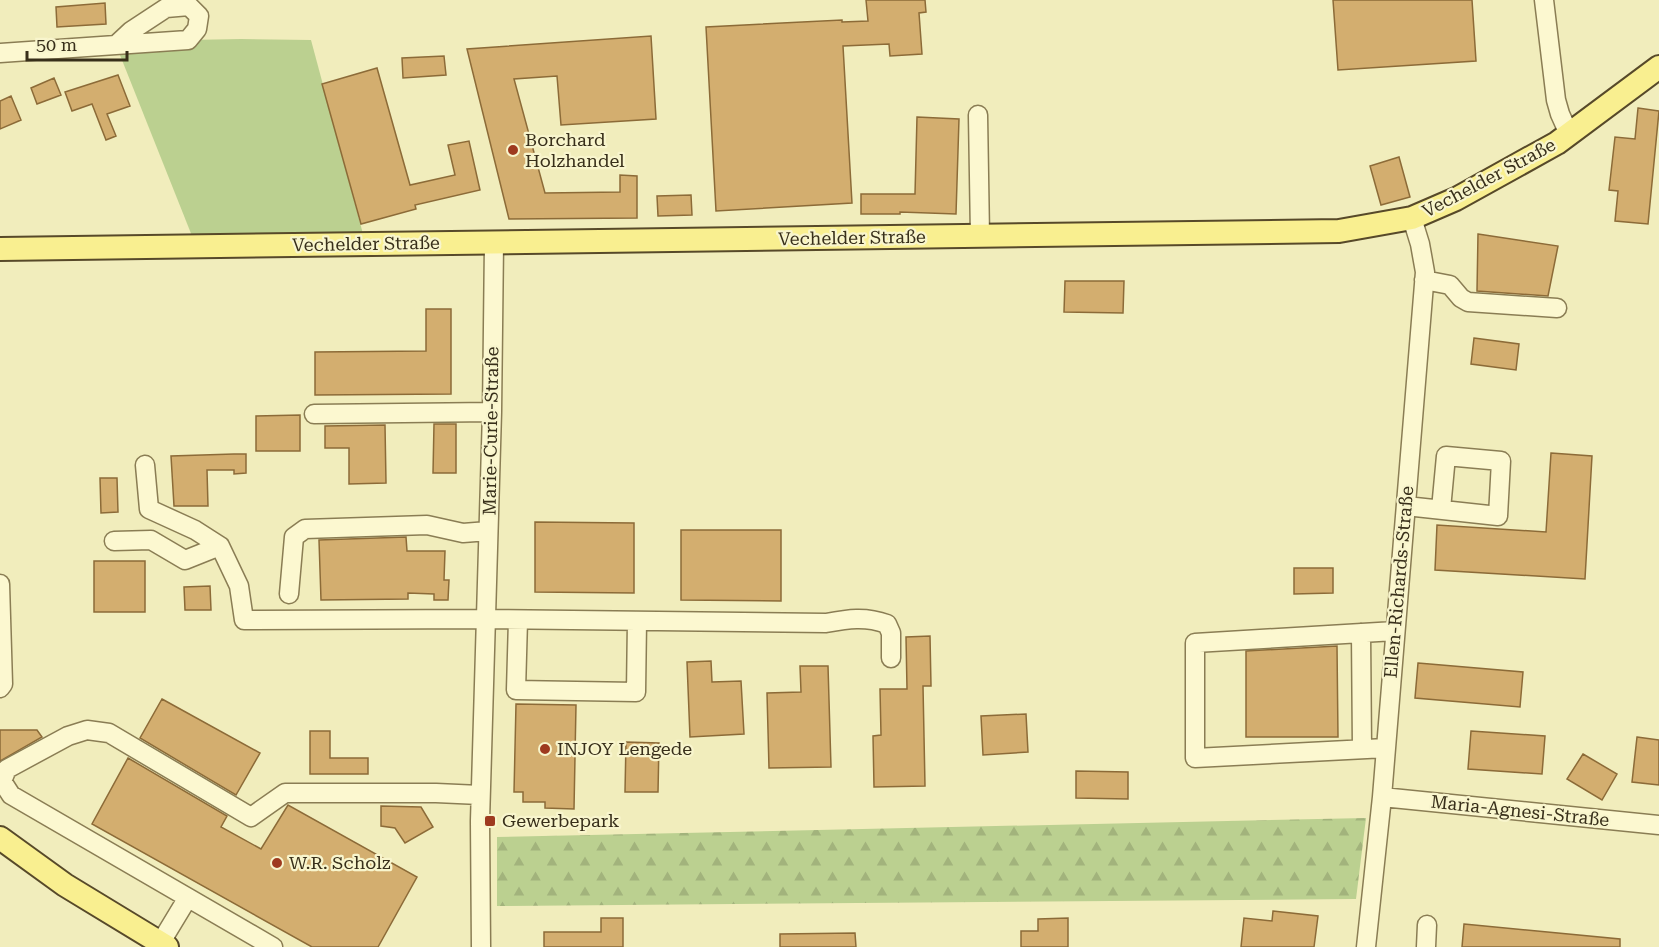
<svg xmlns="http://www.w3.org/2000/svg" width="1659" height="947" font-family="'Roboto Serif',serif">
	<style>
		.grass { fill: #bbd090 }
		.forest { fill: url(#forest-firs) }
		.building { fill: #d3ae6f; stroke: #8c6b38; stroke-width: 1.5 }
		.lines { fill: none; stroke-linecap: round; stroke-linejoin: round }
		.minor-casing { stroke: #8a7d54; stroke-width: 21 }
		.major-casing { stroke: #574929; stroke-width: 26 }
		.minor { stroke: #fcf8d0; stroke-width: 18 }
		.major { stroke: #f9ef90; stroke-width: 22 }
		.poi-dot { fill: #9e3a1f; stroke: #f8f5cd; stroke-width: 2 }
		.labels { text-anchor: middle; stroke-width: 4.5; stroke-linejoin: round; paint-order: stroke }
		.poi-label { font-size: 18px; fill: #382f1a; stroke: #f8f5cd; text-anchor: start }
		.street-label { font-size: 18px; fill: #382f1a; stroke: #f8f5cd }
	</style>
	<defs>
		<pattern id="forest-firs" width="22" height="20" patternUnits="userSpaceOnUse" patternTransform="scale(1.5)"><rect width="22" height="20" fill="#bbd090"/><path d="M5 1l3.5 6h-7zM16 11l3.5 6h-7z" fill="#a2b37c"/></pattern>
	</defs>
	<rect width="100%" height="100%" fill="#f1edbc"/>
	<path class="grass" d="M241 39 311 40 363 234 196 246 116 45 188 40Z"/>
	<path class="forest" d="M1366 818 1356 899 497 906V837Z"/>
	<path class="building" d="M866 0H925L926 12 919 13 922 54 890 56 889 44 843 46 852 203 716 211 706 27 842 20V22L868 21Z
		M1333 0H1472L1476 61 1338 70Z
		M105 3 106 24 57 27 56 7Z
		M651 36 656 119 561 125 557 76 514 79 545 193 620 192V175L637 176V218L509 219 467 49Z
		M444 56 446 75 403 78 402 58Z
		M377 68 410 185 455 175 448 145 469 141 480 190 415 205 416 209 361 224 322 84Z
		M118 75 130 106 107 114 116 136 106 140 92 104 72 111 65 92Z
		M54 78 61 95 37 104 31 88Z
		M11 96 21 120 0 129V101Z
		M1638 108 1659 111 1648 224 1615 221 1618 191 1609 190 1615 137 1635 139Z
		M917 117 959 119 956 214 900 212V214H861V194H915Z
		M1399 157 1410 197 1381 205 1370 166Z
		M691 195 692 215 658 216 657 196Z
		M1478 234 1558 246 1548 296 1477 291Z
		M1065 281H1124L1123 313 1064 312Z
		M426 309H451V394L315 395V352L426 351Z
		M1474 338 1519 344 1516 370 1471 364Z
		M300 415V451H256V416Z
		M434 424H456V473H433Z
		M385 425 386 483 349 484V448H325V426Z
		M1551 453 1592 456 1585 579 1435 570 1437 525 1546 532Z
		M234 454H246V473L234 474V470H207L208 506H174L171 456Z
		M100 478H117L118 512 101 513Z
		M535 522 634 523V593L535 592Z
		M681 530H781V601L681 600Z
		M406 537 407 551H445L444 580H449L448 600H434V594L408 593V599L321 600 319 540Z
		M94 561H145V612H94Z
		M1294 568H1333V593L1294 594Z
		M210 586 211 610H185L184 587Z
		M930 636 931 686H923L925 786 874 787 873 736 881 735 880 689H907L906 637Z
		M1337 646 1338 737H1246V651Z
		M711 661 712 682 741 681 744 734 690 737 687 662Z
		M1418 663 1523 672 1520 707 1415 698Z
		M800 666H828L831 767 769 768 767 693 801 692Z
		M162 699 260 753 236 795 140 738Z
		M516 704 576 705 574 809 545 808V802H523V792H514Z
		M1026 714 1028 752 983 755 981 716Z
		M0 730H37L42 737 0 761Z
		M310 731H330V758H368V774H310Z
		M1471 731 1545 736 1542 774 1468 769Z
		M1637 737 1659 740V785L1632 782Z
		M626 742 659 743 658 792H625Z
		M1583 754 1617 774 1602 800 1567 779Z
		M128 758 227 816 221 827 261 849 288 805 417 877 378 947H312L92 824Z
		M1076 771 1128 772V799L1076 798Z
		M381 806 421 807 433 827 405 843 395 828 381 826Z
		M1273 911 1318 916 1314 947H1241L1244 918 1272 921Z
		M601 918H623V947H544V932H601Z
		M1068 918V947H1021V931H1038V919Z
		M1464 924 1620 939V947H1462Z
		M855 933 856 947H780V934Z"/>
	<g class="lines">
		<defs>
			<path id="minor" d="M1544 0 1556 100 1560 114 1569 134
				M0 53 188 40 197 29 199 16 189 6 166 8 131 31 116 45
				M978 115 980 236
				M1424 280 1450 285 1461 298 1468 302 1557 308
				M314 414 492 412
				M145 465 149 509 195 530 220 546
				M1406 506 1498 516 1501 461 1446 456 1441 509
				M114 541 151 540 185 560 220 546
				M220 546 239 586 244 620 485 619 826 623C848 619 865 616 887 624L891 633V658
				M0 584 3 684 0 688
				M289 594 294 537 305 529 427 525 463 533 488 531
				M518 620 516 690 636 692 637 621
				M1361 633 1362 749
				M1386 748 1195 758V643L1395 631
				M1382 797 1659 825
				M158 947 187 899
				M273 947 11 795 2 781 7 769 68 736 87 730 109 733 251 817 285 793H436L480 795
				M481 947 480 821 492 412 494 243
				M1366 947 1382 797 1425 272 1420 244 1412 218
				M1426 947 1427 925"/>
			<path id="major" d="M0 249 1339 231 1412 218 1456 199 1557 143 1659 67
				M0 838 65 885 167 947"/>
		</defs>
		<use href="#minor" class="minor-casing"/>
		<use href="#major" class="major-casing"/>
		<use href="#minor" class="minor"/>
		<use href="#major" class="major"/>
	</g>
	<g class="poi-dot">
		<circle cx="513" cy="150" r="6"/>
		<circle cx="545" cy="749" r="6"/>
		<rect x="484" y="815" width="12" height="12" rx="3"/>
		<circle cx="277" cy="863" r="6"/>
	</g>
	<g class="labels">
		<g class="poi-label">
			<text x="525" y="146">Borchard<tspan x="525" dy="21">Holzhandel</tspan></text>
			<text x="557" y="755">INJOY Lengede</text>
			<text x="502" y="827">Gewerbepark</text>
			<text x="289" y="869">W.R. Scholz</text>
		</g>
		<g class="street-label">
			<text transform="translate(1489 178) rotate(-28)" y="6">Vechelder Straße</text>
			<text transform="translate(852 238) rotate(-1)" y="6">Vechelder Straße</text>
			<text transform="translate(366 244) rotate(-1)" y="6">Vechelder Straße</text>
			<text transform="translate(491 431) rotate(-89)" y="6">Marie-Curie-Straße</text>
			<text transform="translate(1399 582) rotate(-85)" y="6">Ellen-Richards-Straße</text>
			<text transform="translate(1520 811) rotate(6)" y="6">Maria-Agnesi-Straße</text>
		</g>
	</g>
	<path d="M27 51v9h100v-9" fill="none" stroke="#382f1a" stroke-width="3"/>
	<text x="36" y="51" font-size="18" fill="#382f1a" stroke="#f8f5cd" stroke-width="4.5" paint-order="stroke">50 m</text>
</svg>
